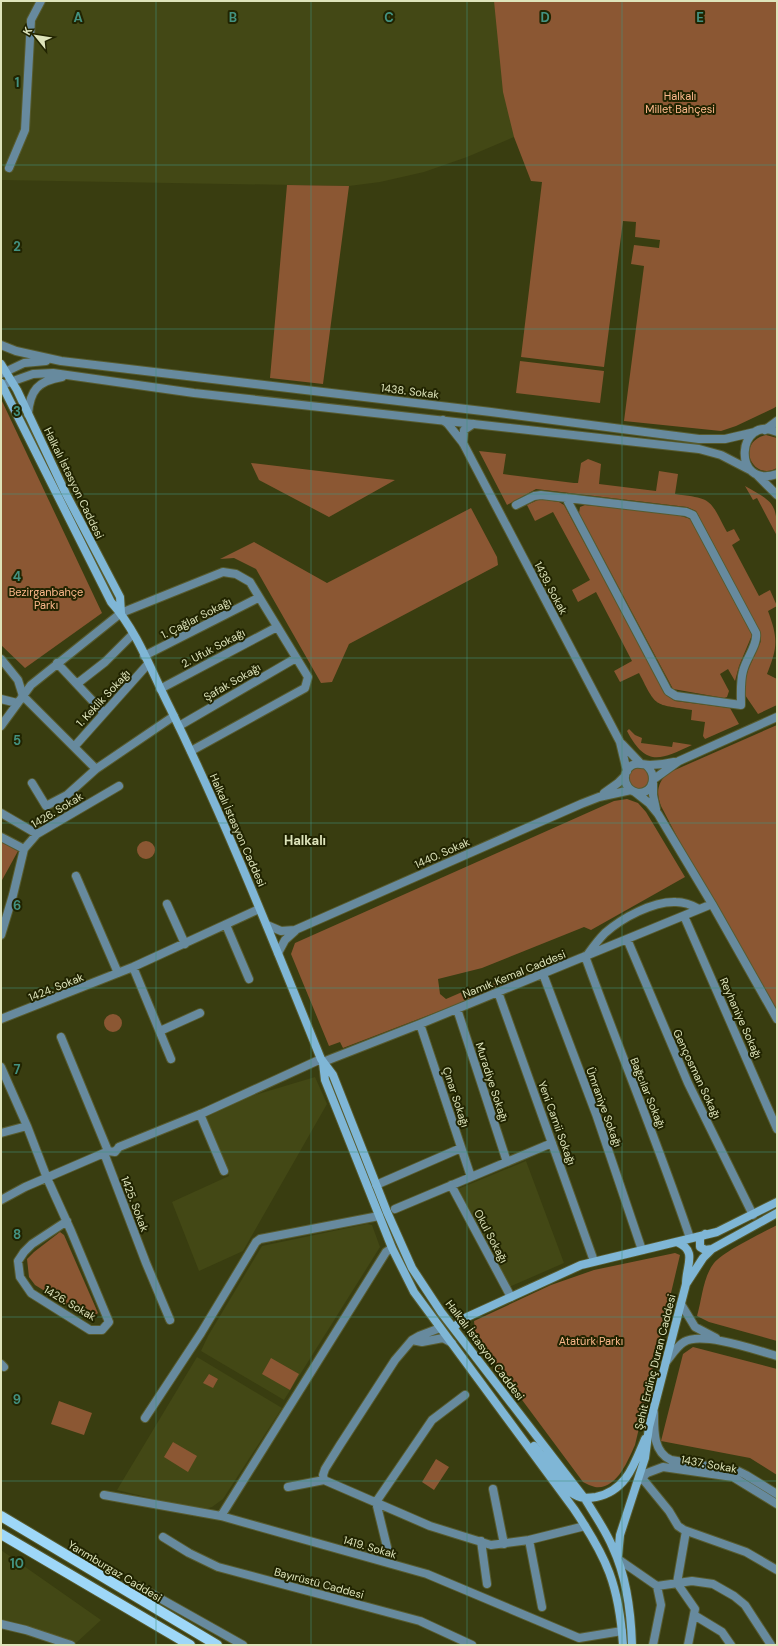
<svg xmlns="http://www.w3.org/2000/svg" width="778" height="1646" font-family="'DM Sans',sans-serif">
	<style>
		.built { fill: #434815 }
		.green { fill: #8b5733 }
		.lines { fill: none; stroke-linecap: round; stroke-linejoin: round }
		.minor-casing { stroke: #575b2f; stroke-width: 10 }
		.tertiary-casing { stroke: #575b2f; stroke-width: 10 }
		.secondary-casing { stroke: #575b2f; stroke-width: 10 }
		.primary-casing { stroke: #575b2f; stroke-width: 12 }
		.minor { stroke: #678a9e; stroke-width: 8 }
		.tertiary { stroke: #678a9e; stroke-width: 8 }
		.secondary { stroke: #7fb6d6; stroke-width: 8 }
		.primary { stroke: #9ed7f8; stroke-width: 10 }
		.grid { fill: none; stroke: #439281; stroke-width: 1; stroke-opacity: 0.55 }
		.labels { text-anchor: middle; stroke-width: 4; stroke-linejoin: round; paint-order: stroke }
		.park-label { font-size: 11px; fill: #fcb88b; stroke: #212401 }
		.street-label { font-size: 11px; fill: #dee4bb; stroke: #212401 }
		.quarter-label { font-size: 13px; font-weight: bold; fill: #dee4bb; stroke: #212401 }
		.grid-label { font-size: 13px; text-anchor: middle; font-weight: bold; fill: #439281; stroke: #212401; stroke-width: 4; stroke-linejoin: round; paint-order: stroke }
	</style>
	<rect width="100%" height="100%" fill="#393d10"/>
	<path class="built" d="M1 1H644L514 137 467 157 424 172 380 182 349 186 1 180Z
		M315 1077 327 1104 243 1251 199 1271 172 1202 229 1176 204 1118 245 1098Z
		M526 1161 564 1263 509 1287 458 1189Z
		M367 1224 372 1225 380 1247 284 1400 201 1351 208 1336 262 1246Z
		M197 1357 282 1408 223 1499 212 1507 201 1510 117 1490Z
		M1 1550 101 1620 76 1643 1 1626Z"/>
	<path class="green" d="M494 1H777V406L774 408 736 426 721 431 624 421 644 266 631 264 634 245 659 248 660 240 635 237 636 222 623 221 604 367 521 357 542 182 531 181 514 137 503 92Z
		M287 185 349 186 323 384 270 378Z
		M520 361 604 371 600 403 516 393Z
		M1 399 102 613 25 668 1 645Z
		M766 435 777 438V468C752 482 735 442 766 435Z
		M479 451 506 454 503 474 574 483H578L581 463 588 459 601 464 599 484 656 491 659 471 678 474 675 494C714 499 709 499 727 532L734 529 740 540 732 545 759 596 770 590 777 606 768 611C778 638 778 647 767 674L777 679V705L758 714 745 695 744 685 748 670 761 641V634L696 511 687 507 536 489 507 505Z
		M251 463 395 480 329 517 259 480Z
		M745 486C773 502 777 502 777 536L757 498 753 500Z
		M540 499 559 502 564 505 666 695 675 701 730 708 739 724 705 739 703 736 705 722 691 720 692 710C653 704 657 708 639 673L620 682 614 671 632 661 596 592 578 602 572 590 590 580 553 512 535 521 527 505Z
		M585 505C601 507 684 512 691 520L752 635 739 666 735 681 728 669 720 674 729 691 727 697 724 698 673 689 579 513 580 507Z
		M471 508 497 557 498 565 349 644 332 682 321 683 256 569 234 558 220 559 254 542 327 583Z
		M777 725V1014L712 904 661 806C656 793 657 783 668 773Z
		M629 729 635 735 642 738 641 743 672 747 673 742 692 745C660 760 646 767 627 731Z
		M628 778a11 11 0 1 1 22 0a11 11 0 1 1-22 0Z
		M627 799 638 803 646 812 685 877 591 930 584 927 482 968 438 979 440 994 446 999 476 986 500 983 526 974 528 977 343 1048 340 1042 329 1046 291 954 295 943 614 801Z
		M137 850a9 9 0 1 1 18 0a9 9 0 1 1-18 0Z
		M1 842 18 851 1 882Z
		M104 1023a9 9 0 1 1 18 0a9 9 0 1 1-18 0Z
		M777 1225V1341L709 1322 697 1316C702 1299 703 1277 714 1263 724 1251 762 1233 777 1225Z
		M60 1232 64 1235 98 1313 93 1317H87L35 1285 29 1277 27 1259 34 1252Z
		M675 1253 680 1255 635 1445C628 1460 617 1490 595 1487 591 1486 587 1484 583 1482L505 1377 476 1341 474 1321 551 1285 594 1270Z
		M693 1347 777 1369V1475L750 1458 661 1441 683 1354Z
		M271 1358 299 1374 290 1390 262 1374Z
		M209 1374 218 1379 213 1388 203 1383Z
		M59 1401 92 1413 84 1435 51 1424Z
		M173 1442 197 1456 188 1472 164 1457Z
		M436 1459 449 1467 434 1490 422 1482Z"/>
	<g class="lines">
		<defs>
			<path id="minor" d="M9 168 25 130 31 20 41 1
				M443 420 448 424 463 443 620 742 627 771
				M463 443 464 430 473 424
				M516 505 534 496 541 495 686 512 693 515 756 633C758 645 746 658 743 671 740 682 741 693 741 705L676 696 668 691 566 498
				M144 656 258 598
				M57 663 104 713
				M78 683 105 662 133 634
				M160 689 277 627
				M23 696 96 769
				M1 699 17 703
				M1 726 31 685 121 613 223 572 236 574 250 582 308 677 305 688 191 751
				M179 726 296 658
				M622 744 641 764
				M74 747 148 664
				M646 765C657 774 655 793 638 793 634 792 630 790 628 787 622 779 625 767 635 764 640 763 644 765 650 765 658 765 666 764 674 762
				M654 779 679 761 777 717
				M32 783 46 806 67 795 96 769 174 716
				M653 783V795L656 809
				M635 792 649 803 658 814 712 904 777 1019
				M604 793 618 783 625 776
				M1 813 37 834
				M1 837 24 849
				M76 876 118 973
				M167 904 185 944
				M684 916 777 1129
				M226 925 249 979
				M267 925 281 931 295 930 581 804 599 797 631 790
				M1 935 13 895 24 849 37 834 119 786
				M627 939 688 1083 753 1215
				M278 953 285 940 295 931
				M588 954C593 947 599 939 605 933 622 918 653 901 676 902 685 902 692 905 699 909
				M585 956C619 1050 658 1143 690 1238
				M133 967 171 1059
				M543 974 596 1114 642 1250
				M498 992 594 1261
				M457 1009 507 1162
				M1 1019 133 967 259 909
				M420 1024 471 1177
				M160 1031 200 1013
				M61 1037 108 1151
				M323 1062 420 1024 712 904
				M1 1067 27 1126 47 1178 71 1231 109 1322 102 1330H90L31 1293 20 1277 18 1261 24 1252 32 1244 67 1221
				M200 1114 224 1171
				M1 1133 27 1126
				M119 1147 203 1113 321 1059
				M104 1153 146 1263 170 1320
				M376 1185 461 1148
				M451 1185 511 1297
				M1 1200 25 1187 104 1153 108 1151 115 1152 119 1147
				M395 1209 552 1143
				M681 1304 695 1327 716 1338
				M440 1328 419 1336 412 1340 422 1342 443 1338 452 1343
				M412 1340 395 1360 340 1445 325 1469 323 1475 324 1480 430 1526 491 1545 529 1540 585 1526
				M666 1362C671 1356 677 1346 684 1342 702 1331 756 1350 777 1356
				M1 1364 4 1367
				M654 1413C654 1430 653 1452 671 1460L738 1471 746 1475 777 1494
				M145 1418 201 1333 256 1242 260 1239 379 1216
				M642 1478 669 1511 678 1526 684 1530 746 1552 777 1570
				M639 1481 647 1473 663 1467 733 1477 777 1504
				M288 1487 324 1480
				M493 1489 504 1544
				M104 1495 221 1516 427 1574 579 1638 622 1631
				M221 1516 386 1252 392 1248
				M686 1531 677 1583 695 1609 688 1645
				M529 1540 542 1607
				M481 1541 487 1584
				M388 1551 376 1502 432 1420 465 1395
				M618 1559 657 1586 661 1605 653 1645
				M138 1586 243 1645
				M657 1586 692 1581 713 1584 734 1596 745 1605 771 1645
				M694 1615 722 1632 731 1645
				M1 1624 26 1630 71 1645"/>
			<path id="tertiary" d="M1 345 16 351 61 361 491 412 699 439H725L755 432
				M1 374 24 363 46 361
				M2 385 33 374 53 373 194 393 699 449 721 455 750 470
				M28 414C30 390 38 381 62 377
				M765 430 777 421
				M777 432C737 413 731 490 777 474
				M757 475 777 495
				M1 659 18 680 23 696
				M163 1537 189 1553 218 1567 420 1621 472 1645"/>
			<path id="secondary" d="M1 364 17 390 66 494 120 597 121 613
				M1 383 111 602C138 632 152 673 170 708 226 822 273 941 321 1059L333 1075 387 1212 412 1268 441 1312 585 1499C595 1515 606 1531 613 1548 627 1578 631 1612 632 1645
				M323 1063 325 1080 392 1248 414 1292 574 1509C607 1558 619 1585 623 1645
				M705 1234 700 1238V1247L705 1250 712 1249
				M677 1242C698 1251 686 1265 686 1284
				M454 1327 465 1318 581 1265 717 1232 777 1202
				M534 1446 568 1490C577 1498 584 1499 596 1497 626 1491 634 1465 645 1439
				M618 1556 620 1535 645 1458 649 1427 686 1284 703 1258 712 1249 777 1213"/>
			<path id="primary" d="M1 1516 217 1645
				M1 1534 190 1645"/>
		</defs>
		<use href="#minor" class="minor-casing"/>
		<use href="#tertiary" class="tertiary-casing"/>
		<use href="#secondary" class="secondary-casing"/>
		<use href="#primary" class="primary-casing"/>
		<use href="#minor" class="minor"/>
		<use href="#tertiary" class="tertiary"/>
		<use href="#secondary" class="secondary"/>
		<use href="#primary" class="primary"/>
	</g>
	<path class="grid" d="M156 1V1645M311 1V1645M467 1V1645M622 1V1645M1 165H777M1 329H777M1 494H777M1 658H777M1 823H777M1 988H777M1 1152H777M1 1317H777M1 1481H777"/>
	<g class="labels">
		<g class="park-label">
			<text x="680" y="100">Halkalı<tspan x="680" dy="13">Millet Bahçesi</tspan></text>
			<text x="46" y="596">Bezirganbahçe<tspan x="46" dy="13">Parkı</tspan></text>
			<text x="591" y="1345">Atatürk Parkı</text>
		</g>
		<g class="street-label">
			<text transform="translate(410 391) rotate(7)" y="4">1438. Sokak</text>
			<text transform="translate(74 483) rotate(64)" y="4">Halkalı İstasyon Caddesi</text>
			<text transform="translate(551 588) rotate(62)" y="4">1439. Sokak</text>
			<text transform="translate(196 618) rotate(-27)" y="4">1. Çağlar Sokağı</text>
			<text transform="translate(213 648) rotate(-28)" y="4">2. Ufuk Sokağı</text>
			<text transform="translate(232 682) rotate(-30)" y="4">Şafak Sokağı</text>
			<text transform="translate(103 698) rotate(-47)" y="4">1. Keklik Sokağı</text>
			<text transform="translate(57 810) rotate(-31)" y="4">1426. Sokak</text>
			<text transform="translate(238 830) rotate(66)" y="4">Halkalı İstasyon Caddesi</text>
			<text transform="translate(442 853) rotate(-24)" y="4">1440. Sokak</text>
			<text transform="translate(514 974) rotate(-22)" y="4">Namık Kemal Caddesi</text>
			<text transform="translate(56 987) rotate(-22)" y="4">1424. Sokak</text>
			<text transform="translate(741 1018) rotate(66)" y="4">Reyhaniye Sokağı</text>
			<text transform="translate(697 1074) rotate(65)" y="4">Gençosman Sokağı</text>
			<text transform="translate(492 1082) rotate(72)" y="4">Muradiye Sokağı</text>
			<text transform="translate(648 1093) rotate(68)" y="4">Bağcılar Sokağı</text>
			<text transform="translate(456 1097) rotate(72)" y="4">Çınar Sokağı</text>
			<text transform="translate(604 1107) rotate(70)" y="4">Ümraniye Sokağı</text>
			<text transform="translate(557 1123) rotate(70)" y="4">Yeni Camii Sokağı</text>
			<text transform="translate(135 1204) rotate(69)" y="4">1425. Sokak</text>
			<text transform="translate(491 1236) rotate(62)" y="4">Okul Sokağı</text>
			<text transform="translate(70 1303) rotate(30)" y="4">1426. Sokak</text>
			<text transform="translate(485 1350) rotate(53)" y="4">Halkalı İstasyon Caddesi</text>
			<text transform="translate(655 1362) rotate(-76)" y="4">Şehit Erdinç Duran Caddesi</text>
			<text transform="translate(709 1464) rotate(10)" y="4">1437. Sokak</text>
			<text transform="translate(370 1547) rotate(16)" y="4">1419. Sokak</text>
			<text transform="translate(115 1571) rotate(31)" y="4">Yarımburgaz Caddesi</text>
			<text transform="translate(319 1583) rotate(15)" y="4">Bayırüstü Caddesi</text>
		</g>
		<g class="quarter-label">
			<text x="305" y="845">Halkalı</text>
		</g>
	</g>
	<g class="grid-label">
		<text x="78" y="22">A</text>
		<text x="233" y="22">B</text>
		<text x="389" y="22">C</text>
		<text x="545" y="22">D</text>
		<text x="700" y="22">E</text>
		<text x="17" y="87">1</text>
		<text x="17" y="251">2</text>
		<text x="17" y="416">3</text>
		<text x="17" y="581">4</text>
		<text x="17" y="745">5</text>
		<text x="17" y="910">6</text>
		<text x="17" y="1074">7</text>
		<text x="17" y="1239">8</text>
		<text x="17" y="1404">9</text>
		<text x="17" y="1568">10</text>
	</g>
	<rect width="778" height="1646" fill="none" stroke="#dee4bb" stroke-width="4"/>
	<g transform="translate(36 36) rotate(300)" stroke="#212401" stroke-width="3" paint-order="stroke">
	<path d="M0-3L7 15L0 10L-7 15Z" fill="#dee4bb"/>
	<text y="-6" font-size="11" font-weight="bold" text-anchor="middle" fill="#dee4bb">K</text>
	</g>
</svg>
